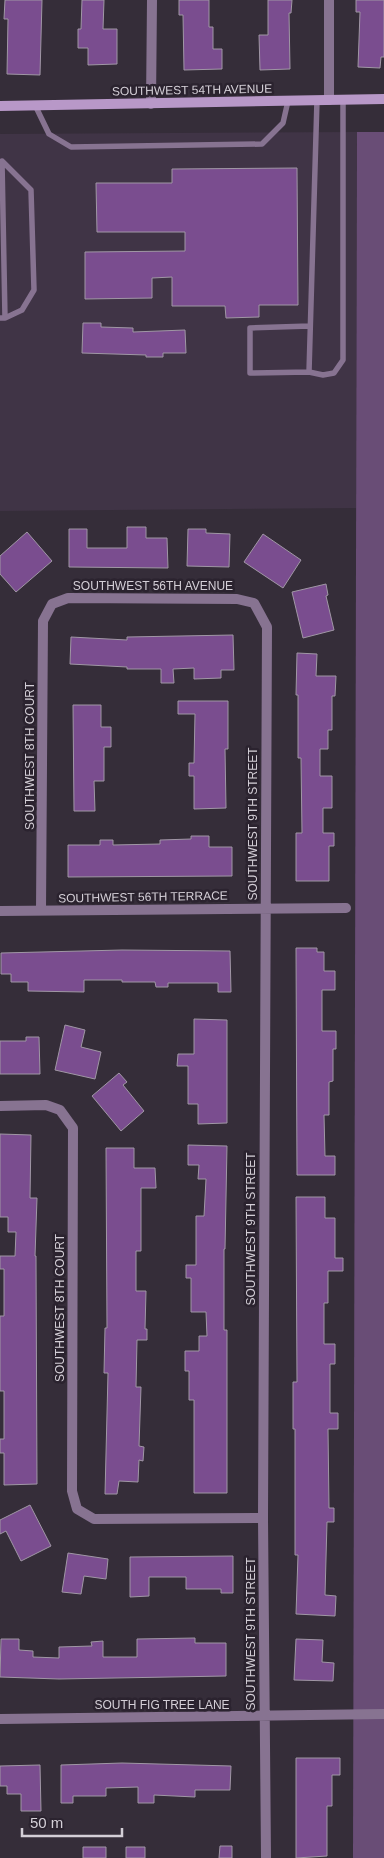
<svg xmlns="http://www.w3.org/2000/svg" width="384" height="1858" font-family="Helvetica,sans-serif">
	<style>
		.built { fill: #403446 }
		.green { fill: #694d76 }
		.building { fill: #7a4d8f; stroke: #a097a5 }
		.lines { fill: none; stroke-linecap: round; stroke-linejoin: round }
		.lane { stroke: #877391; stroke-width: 5.5 }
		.street { stroke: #877391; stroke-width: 10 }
		.secondary { stroke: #b898c8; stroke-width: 10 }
		.labels { text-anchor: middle; stroke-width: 5; stroke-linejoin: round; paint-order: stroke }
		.street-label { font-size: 12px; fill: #d4cfd7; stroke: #2b232f }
	</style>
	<rect width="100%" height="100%" fill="#352d39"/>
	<path class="built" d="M357 132 356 508 0 511V134Z"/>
	<path class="green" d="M357 132H384V1858H353Z"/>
	<path class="building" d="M5 0H42L40 75 7 74 8 19H4Z
		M82 0H104L103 29H117V64L88 65V48H78V29H81Z
		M179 0H209V27H213V49H222V69L184 70 183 15H179Z
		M268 0H292L291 13H289L290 69 260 70 259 35H268Z
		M356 0H384V57H381L380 68 358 67 360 12H356Z
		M297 168 298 305H259V317L226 318 225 306H172V277L152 278V298L85 299V252L185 251V232H97L96 183H172V169Z
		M83 323H101V327L133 328V332L185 330 186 353H163V357H146V355L82 353Z
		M127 527H146V538H167L168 568 69 567V529H87V548H127Z
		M188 529H206V533L230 534 229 567 187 566Z
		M27 532 52 561 16 592 0 574V556Z
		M263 534 301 560 283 588 244 562Z
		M326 584 328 595 326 596 334 630 303 638 292 592Z
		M233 635 234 670H221V678L194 679V668L173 669 174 683H161V669H127V667L70 664 71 637 127 640V637Z
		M297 653 317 654 316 676H336L335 696H332V730H328V749H320V776H332V808H323V833H334V846H329V881H296V833H302L301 758H298V695H296Z
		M178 701H228V749H225L226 808 194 809V776H189V763H194L195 714H178Z
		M73 705H101V727H111V747H104V781H94L95 811H74Z
		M191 836H209V847H232V876L68 877V845H100V840H113V845L160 844V840L191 839Z
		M296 948H317V952H324V971H335V990H322V1031H336V1049H333V1081L329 1082V1115H324L325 1156H335V1175H297Z
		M122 950 230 951 231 992H218V983H168V987H156L155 982H122V980H84V992L28 991V982H11V974H1V953Z
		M194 1019 227 1020V1123L198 1124V1104H188V1066H177L178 1054H194Z
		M65 1025 85 1030 81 1047 101 1052 95 1079 55 1070Z
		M26 1037H39L40 1074H0V1041H26Z
		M119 1073 127 1082 123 1085 144 1111 121 1131 92 1096Z
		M0 1134 31 1135 30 1198H37L35 1256H36L37 1484 4 1485V1453H0V1439H4V1391H0V1316H4V1269H0V1256H15L16 1232H8V1217H0Z
		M188 1145 227 1146 225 1249H224V1330H227V1493H194V1400H189V1371H185V1351H199V1336H207L206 1312H191V1278H186V1265H196V1216H204L206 1179H198L199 1165H188Z
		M106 1148H134V1168H155L156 1188H141V1251H136V1291H146L145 1329H147V1340H137L136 1387H141L139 1446 144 1447 143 1461 139 1460 138 1482 119 1481 117 1494H105L108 1373H104L105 1328H107Z
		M296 1197H325V1218H335V1258H343V1271H328V1303H324V1344H335V1364H330V1413H338V1429H328L329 1508H334V1522H327L325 1595 336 1596 335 1616 296 1614 298 1555H295V1429H293V1382H297Z
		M30 1505 51 1546 21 1561 6 1531 0 1534V1520Z
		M68 1553 108 1559 106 1579 84 1576 81 1594 62 1592Z
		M233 1556V1593H221V1589H186V1577H149V1596L130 1597V1557Z
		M195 1638V1643H226V1676L59 1679 0 1677 1 1639H19V1650L33 1651V1657L59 1658V1647L92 1646 91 1642 103 1641V1657H137V1639Z
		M296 1639 323 1640 322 1662 334 1663 333 1681 294 1680Z
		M296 1758H340V1775H332V1806H327V1856L296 1858Z
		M122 1763 231 1766 230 1790H195V1797L154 1795V1803H138V1787L106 1788V1796H73V1803H61V1765Z
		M40 1765 41 1811H21V1794H7V1786H0V1766Z
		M220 1846H232V1858H219Z
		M83 1847H106V1858H83Z
		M126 1847H145V1858H126Z"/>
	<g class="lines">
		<path class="lane" d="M35 105 49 134 71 147 262 144 283 123 288 101
			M3 162 31 190 34 290 22 310 5 318
			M0 318H5L2 161
			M310 326 250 328V373L309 372C312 281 314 191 317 100
			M309 372 323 375 334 373 343 360V100"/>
		<path class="street" d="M329 0V100
			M151 104 152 0
			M41 910 43 621 52 604 68 598 237 599 254 603 267 627 263 1518 266 1858
			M0 911 346 908
			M0 1106 46 1105 60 1110 73 1128 72 1491 77 1509 94 1519 263 1518
			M0 1719 384 1714"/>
		<path class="secondary" d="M0 106 384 99"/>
	</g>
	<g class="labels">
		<g class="street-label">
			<text transform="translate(192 90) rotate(-1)" y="4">SOUTHWEST 54TH AVENUE</text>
			<text x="153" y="590">SOUTHWEST 56TH AVENUE</text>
			<text transform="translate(30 756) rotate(-90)" y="4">SOUTHWEST 8TH COURT</text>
			<text transform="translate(253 824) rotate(-90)" y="4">SOUTHWEST 9TH STREET</text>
			<text transform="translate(143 897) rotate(-1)" y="4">SOUTHWEST 56TH TERRACE</text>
			<text transform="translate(251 1229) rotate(-90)" y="4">SOUTHWEST 9TH STREET</text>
			<text transform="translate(60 1308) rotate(-90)" y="4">SOUTHWEST 8TH COURT</text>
			<text transform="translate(251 1634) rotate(-90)" y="4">SOUTHWEST 9TH STREET</text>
			<text x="162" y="1709">SOUTH FIG TREE LANE</text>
		</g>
	</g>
	<path d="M22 1828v8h100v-8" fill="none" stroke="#d4cfd7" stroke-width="2.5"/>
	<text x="30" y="1828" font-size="15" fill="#d4cfd7" stroke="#2b232f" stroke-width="4" paint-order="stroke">50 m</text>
</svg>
